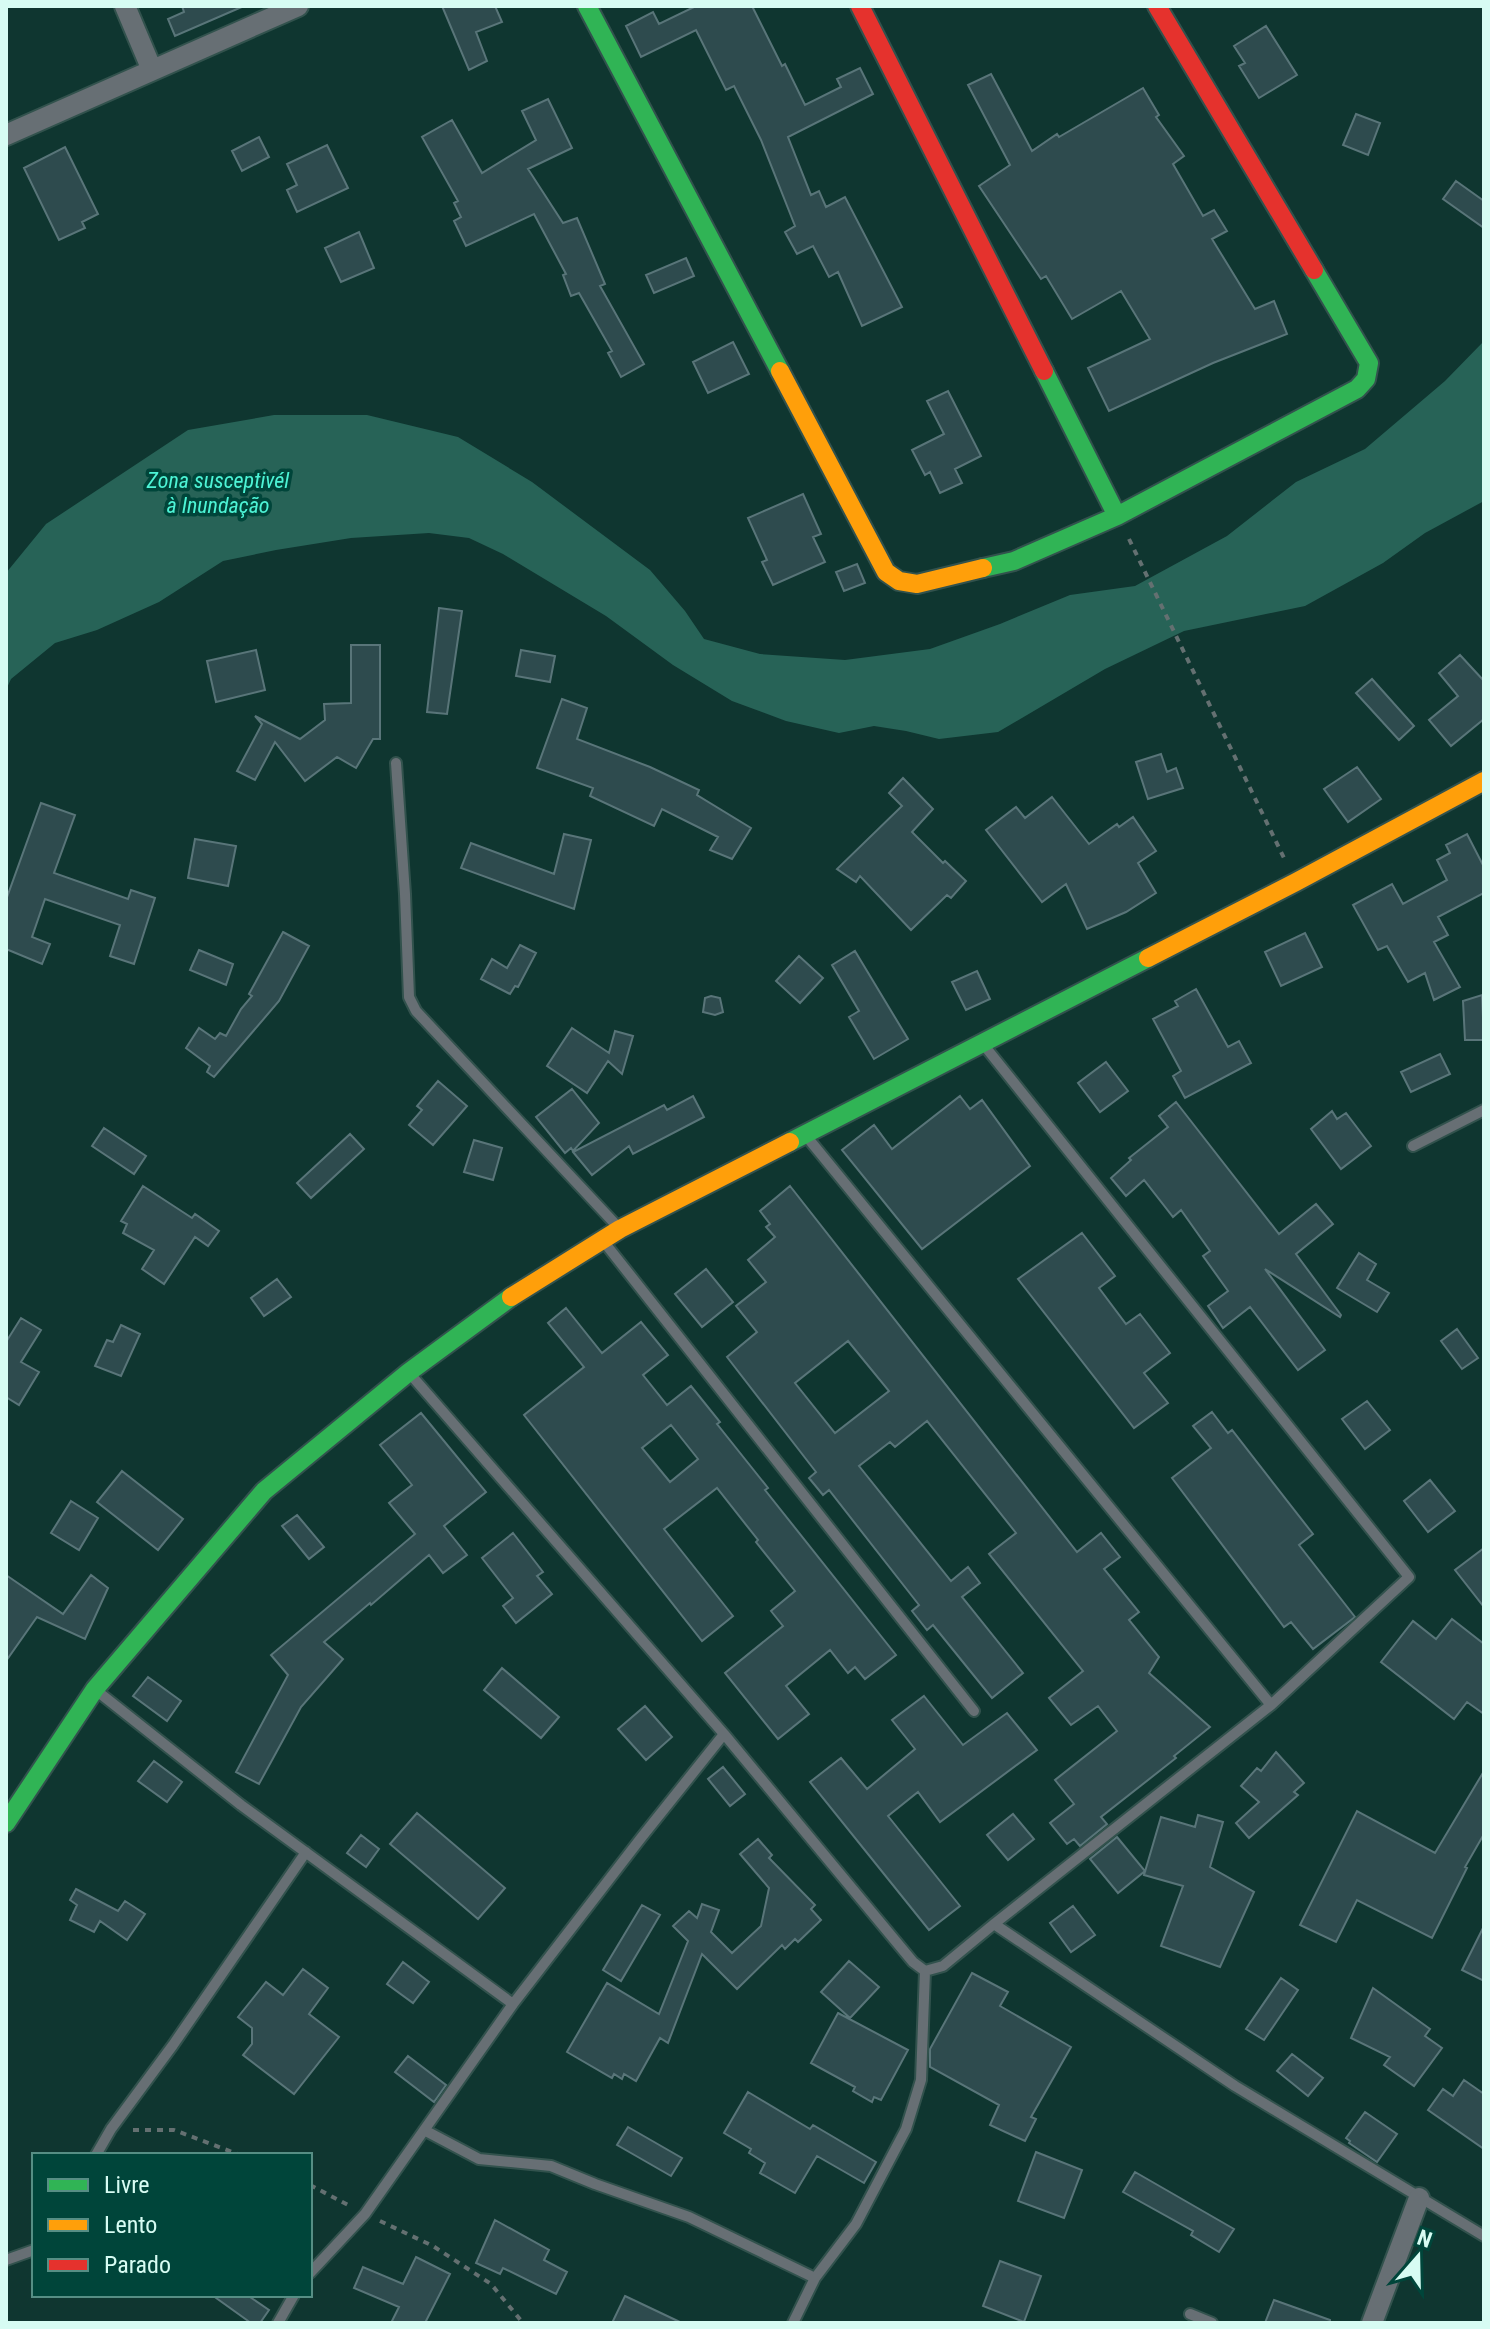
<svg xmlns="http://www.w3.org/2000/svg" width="1490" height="2329" font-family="'Roboto Condensed',sans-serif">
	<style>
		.water { fill: #276357 }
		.building { fill: #2e4b4e; stroke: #597579; stroke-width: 2; fill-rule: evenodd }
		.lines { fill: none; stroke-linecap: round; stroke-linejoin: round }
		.lane-casing { stroke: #32524d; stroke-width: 14 }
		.street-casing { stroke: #32524d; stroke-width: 24 }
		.fast-casing { stroke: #32524d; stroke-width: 22 }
		.slow-casing { stroke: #32524d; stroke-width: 22 }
		.jam-casing { stroke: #32524d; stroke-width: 22 }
		.path { stroke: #647071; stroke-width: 4; stroke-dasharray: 6 6; stroke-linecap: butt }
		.lane { stroke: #676f74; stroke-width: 10 }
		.street { stroke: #676f74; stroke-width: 20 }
		.fast { stroke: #30b455; stroke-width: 18 }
		.slow { stroke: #ff9f0a; stroke-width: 18 }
		.jam { stroke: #e5322d; stroke-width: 18 }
		.labels { text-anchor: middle; stroke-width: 7; stroke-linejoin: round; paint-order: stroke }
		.water-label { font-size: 22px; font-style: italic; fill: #4df4d6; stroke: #00453a }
	</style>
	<rect width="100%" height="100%" fill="#0f3630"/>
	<path class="water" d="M1484 341V501L1425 533 1383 563 1305 606 1184 631 1105 669 998 732 939 739 906 731 874 726 839 733 786 721 732 701 673 665 606 616 503 554 469 538 429 533 351 538 276 550 223 561 159 602 97 630 55 643 11 679 6 690V573L46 524 188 430 274 415H367L458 437 532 482 650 570 685 611 704 639 760 654 845 660 930 649 1000 624 1070 595 1135 586 1227 536 1296 482 1365 449 1445 381Z"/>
	<path class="building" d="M182 6H244L175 36 168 19 184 12Z
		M442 6H495L502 22 476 32 487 61 469 70Z
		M696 6H752L782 66 785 64 805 105 841 87 837 79 860 68 873 94 788 137 811 195 819 191 826 207 845 197 902 307 862 326 838 272 829 277 813 246 797 254 785 232 795 226 761 140 734 86 726 90 696 30 641 57 626 26 653 12 659 24Z
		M1266 26 1297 75 1259 98 1239 66 1245 63 1234 46Z
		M991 74 1032 151 1057 134 1059 137 1143 88 1159 115 1156 117 1184 156 1173 164 1203 216 1214 210 1227 231 1212 239 1255 309 1274 301 1287 334 1213 363 1109 411 1088 368 1150 339 1121 291 1072 319 1046 276 1041 279 979 186 1010 165 968 85Z
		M548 99 572 148 528 169 563 223 577 218 605 284 600 286 644 364 621 377 608 353 612 351 579 293 571 296 563 275 566 274 534 214 466 246 454 221 461 217 454 203 458 201 422 137 452 120 482 173 536 140 522 111Z
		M1356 114 1380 123 1368 155 1343 145Z
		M259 137 269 157 242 171 232 151Z
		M327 145 348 188 297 212 287 190 297 185 287 164Z
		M65 147 98 214 82 222 85 228 59 240 24 168Z
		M1456 181 1484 201V228L1443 199Z
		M359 232 374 268 341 282 325 248Z
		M686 258 694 276 654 293 646 275Z
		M733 342 749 374 708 393 693 362Z
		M948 391 981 456 955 469 962 483 940 493 930 472 925 475 912 450 944 434 927 401Z
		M803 494 821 534 813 537 825 562 773 585 762 562 767 560 748 518Z
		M857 564 865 583 844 591 836 572Z
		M439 608 462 611 447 714 427 712Z
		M351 645H380V739H373L356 768 337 757 305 781 275 742 255 780 237 771 262 724 255 716 300 739 325 720 324 704 351 703Z
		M256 650 265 690 216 702 207 661Z
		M521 650 555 656 550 682 516 676Z
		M1460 655 1484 681V719L1451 746 1429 720 1458 696 1439 673Z
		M1372 679 1414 726 1399 740 1356 693Z
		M562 699 587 708 577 739 650 767 699 790 697 795 751 828 732 859 710 850 718 837 662 809 654 826 590 796 593 788 537 768Z
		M1161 754 1167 772 1176 768 1183 788 1148 799 1136 762Z
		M1357 767 1381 799 1348 822 1324 789Z
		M903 778 933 809 912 832 943 863 945 861 966 881 951 898 947 895 911 930 860 876 856 882 837 869 902 806 889 793Z
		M1052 797 1089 844 1117 824 1119 827 1133 817 1156 851 1138 863 1156 893 1126 912 1087 929 1066 884 1042 902 986 830 1016 807 1025 818Z
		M41 803 75 815 54 873 128 899 131 890 155 898 134 964 110 956 120 925 45 899 32 937 50 944 42 964 6 949V900Z
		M564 834 591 840 574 909 461 868 471 843 554 874Z
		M1467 834 1484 867V893L1438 917 1448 935 1434 942 1460 987 1434 1000 1425 973 1408 982 1387 946 1378 950 1353 905 1392 884 1403 904 1447 880 1437 860 1450 853 1446 845Z
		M195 839 236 846 228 886 188 878Z
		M283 932 309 946 279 1001 214 1077 207 1072 210 1066 186 1048 199 1028 215 1039 220 1033 226 1036 241 1009 252 996 249 994Z
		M1305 933 1322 967 1281 986 1265 952Z
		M520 945 536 953 518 987 515 986 510 994 481 979 492 959 507 968Z
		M199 950 233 964 226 985 190 970Z
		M855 951 908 1039 874 1059 849 1017 859 1011 832 965Z
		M799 956 823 978 800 1003 776 981Z
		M977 971 990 999 966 1010 952 982Z
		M1196 989 1228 1047 1239 1041 1251 1063 1185 1098 1173 1076 1181 1071 1153 1019 1178 1006 1175 1001Z
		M1482 995 1484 1040H1465L1463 1001Z
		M711 996 720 998 723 1012 715 1015 703 1012 705 998Z
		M572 1028 609 1053 615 1031 633 1036 622 1074 608 1061 587 1093 547 1066Z
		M1440 1054 1450 1074 1411 1092 1401 1072Z
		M1106 1062 1128 1091 1100 1112 1078 1083Z
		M438 1081 467 1106 433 1145 409 1125 422 1110 417 1106Z
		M572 1089 599 1123 573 1151 571 1148 565 1153 536 1117Z
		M693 1096 704 1117 633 1154 629 1146 592 1175 573 1152 664 1105 667 1110Z
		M960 1096 970 1109 982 1100 1030 1166 922 1249 842 1150 874 1125 892 1149Z
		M1176 1102 1279 1234 1316 1204 1333 1224 1296 1254 1341 1315 1340 1317 1265 1269 1325 1350 1298 1370 1250 1307 1223 1328 1208 1306 1228 1291 1203 1256 1210 1251 1181 1210 1173 1217 1144 1180 1126 1196 1111 1178 1131 1160 1129 1158 1168 1127 1159 1116Z
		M1332 1111 1337 1119 1346 1113 1371 1146 1341 1169 1311 1129Z
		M104 1128 146 1156 134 1174 92 1146Z
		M350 1134 364 1149 311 1198 297 1183Z
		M474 1140 502 1148 493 1180 464 1172Z
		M143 1186 192 1218 195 1214 219 1231 208 1246 195 1237 164 1284 142 1269 154 1250 123 1233 127 1224 121 1221Z
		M790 1186 1077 1552 1101 1533 1120 1557 1104 1569 1139 1612 1129 1620 1159 1657 1149 1673 1210 1727 1174 1756 1176 1758 1101 1817 1107 1824 1080 1846 1074 1839 1067 1844 1050 1823 1074 1804 1055 1780 1117 1731 1098 1706 1071 1725 1049 1698 1083 1671 989 1554 1016 1533 927 1421 895 1447 890 1442 859 1466 951 1581 968 1567 980 1583 962 1597 1023 1673 992 1698 933 1625 927 1630 912 1611 919 1605 829 1490 823 1495 809 1478 816 1472 727 1357 757 1332 736 1306 766 1282 748 1260 775 1237 766 1227 770 1224 760 1211ZM848 1341 889 1391 835 1433 795 1383Z
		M1082 1233 1115 1276 1099 1288 1126 1324 1140 1314 1170 1353 1144 1373 1168 1403 1134 1428 1018 1279Z
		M1359 1253 1376 1264 1367 1280 1389 1293 1377 1312 1337 1288Z
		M706 1269 733 1302 702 1327 675 1294Z
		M277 1279 291 1297 264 1316 251 1298Z
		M566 1308 602 1353 641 1322 668 1355 643 1375 667 1405 691 1386 720 1422 717 1424 768 1488 765 1490 896 1655 865 1679 855 1667 848 1673 830 1650 786 1686 809 1714 778 1739 725 1673 783 1626 771 1611 795 1591 756 1542 758 1540 717 1488 664 1529 733 1616 702 1641 524 1415 584 1367 548 1323ZM671 1425 698 1459 670 1482 642 1448Z
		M21 1318 41 1330 21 1362 39 1372 19 1405 6 1397V1342Z
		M121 1325 140 1334 121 1376 95 1366 107 1340 113 1342Z
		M1457 1329 1478 1358 1462 1369 1441 1341Z
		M1367 1401 1390 1430 1365 1449 1342 1419Z
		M1212 1412 1228 1433 1232 1430 1313 1534 1299 1545 1355 1617 1313 1649 1291 1622 1284 1627 1172 1478 1211 1448 1193 1426Z
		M421 1413 486 1492 444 1526 467 1555 443 1573 429 1555 371 1605 370 1603 324 1642 343 1659 301 1707 259 1784 236 1772 288 1675 271 1655 415 1534 389 1503 412 1485 380 1445Z
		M122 1471 183 1519 158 1550 97 1502Z
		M1430 1480 1455 1511 1428 1532 1404 1501Z
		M71 1501 98 1518 79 1550 51 1533Z
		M297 1515 324 1547 309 1559 282 1526Z
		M513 1533 543 1572 537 1576 552 1594 516 1623 503 1606 513 1598 482 1558Z
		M1484 1548V1607L1455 1570Z
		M6 1575 63 1614 91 1575 108 1588 85 1639 37 1617 6 1661Z
		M1452 1619 1484 1644V1714L1467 1702 1454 1719 1381 1662 1413 1621 1436 1639Z
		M502 1668 559 1717 541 1738 484 1690Z
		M148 1677 181 1701 167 1721 133 1696Z
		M924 1696 963 1745 1007 1713 1037 1750 940 1822 918 1792 888 1816 960 1906 929 1930 810 1782 841 1758 867 1789 915 1749 892 1720Z
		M645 1706 672 1737 646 1760 618 1729Z
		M1276 1752 1304 1783 1294 1792 1298 1795 1249 1838 1236 1823 1259 1802 1241 1786 1257 1768 1261 1771Z
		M154 1761 182 1782 167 1802 138 1781Z
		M723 1767 745 1794 730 1806 708 1779Z
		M1484 1771V1834L1465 1867 1467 1868 1432 1938 1357 1900 1336 1942 1300 1925 1357 1811 1435 1853Z
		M417 1813 505 1888 478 1919 390 1844Z
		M1013 1814 1034 1839 1008 1860 987 1835Z
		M1198 1815 1223 1822 1210 1867 1254 1892 1220 1967 1161 1946 1183 1886 1144 1875 1161 1817 1195 1827Z
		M361 1835 379 1849 366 1867 347 1853Z
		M1117 1837 1145 1871 1118 1893 1090 1859Z
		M758 1839 772 1855 769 1858 815 1905 811 1909 821 1920 798 1942 795 1939 785 1949 782 1945 737 1989 702 1954 668 2043 660 2038 636 2081 624 2074 622 2079 614 2074 612 2078 567 2052 607 1983 659 2014 688 1941 673 1926 689 1911 697 1918 702 1904 719 1910 711 1932 732 1953 761 1926 769 1888 740 1854Z
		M76 1889 118 1911 125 1901 145 1914 127 1940 100 1921 94 1932 70 1920 77 1905 70 1900Z
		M642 1905 660 1915 621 1981 603 1970Z
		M1073 1906 1095 1935 1071 1952 1050 1923Z
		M1484 1926V1981L1462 1970Z
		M849 1961 879 1987 850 2018 821 1992Z
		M403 1962 429 1982 413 2003 387 1984Z
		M303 1969 328 1988 309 2014 339 2037 294 2094 243 2055 252 2044V2028L238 2017 266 1982 283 1995Z
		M972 1973 1008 1992 1000 2006 1071 2047 1031 2117 1036 2119 1025 2141 990 2125 999 2105 930 2067V2049Z
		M1281 1978 1298 1990 1264 2040 1246 2029Z
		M1373 1988 1430 2029 1425 2036 1442 2048 1414 2086 1384 2065 1390 2057 1351 2038Z
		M838 2013 908 2050 881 2100 874 2097 872 2102 853 2091 855 2087 811 2063Z
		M1292 2054 1323 2078 1308 2096 1277 2071Z
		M408 2056 446 2085 434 2102 395 2072Z
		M1464 2080 1484 2094V2149L1428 2110 1443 2089 1453 2096Z
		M748 2092 810 2129 813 2125 876 2162 864 2183 817 2156 795 2193 760 2173 765 2163 749 2153 751 2149 724 2133Z
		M1365 2112 1397 2134 1377 2162 1349 2143 1350 2141 1346 2138Z
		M628 2127 682 2158 671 2176 617 2145Z
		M1036 2152 1082 2170 1064 2218 1018 2201Z
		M1135 2172 1234 2229 1219 2252 1191 2235 1193 2231 1123 2192Z
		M495 2220 549 2250 544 2260 567 2272 556 2294 503 2268 500 2274 476 2263Z
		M416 2257 450 2274 425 2323H391L399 2307 354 2288 363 2267 403 2284Z
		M1000 2261 1041 2276 1024 2322 983 2306Z
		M212 2295H247L269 2310 260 2323H251Z
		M625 2296 682 2323H612Z
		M1274 2300 1330 2320V2323H1265Z"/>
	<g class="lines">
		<defs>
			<path id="lane" d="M396 763 405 894 409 997 416 1011 618 1227
				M807 1137 1271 1705
				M1413 1146 1484 1110
				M604 1242 974 1711
				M411 1375 724 1734 913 1962 925 1971 943 1966 994 1924 1271 1705 1409 1577 983 1044
				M97 1691 241 1805 513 2004
				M994 1924 1235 2086 1484 2236
				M424 2130 479 2159 551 2166 595 2184 689 2217 815 2278
				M96 2155 111 2129 173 2045 306 1852
				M6 2260 34 2250
				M310 2273 365 2214 513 2004 641 1838 724 1734
				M1190 2314 1212 2323
				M278 2323 294 2295
				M793 2323 815 2278 856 2224 906 2129 921 2080 925 1971"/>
			<path id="street" d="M125 6 152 70
				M6 135 298 6
				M1372 2323 1419 2198"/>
			<path id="fast" d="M587 6 780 371
				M1044 371 1117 516
				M983 568 1014 561 1117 516 1357 389 1366 379 1369 363 1314 270
				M790 1142 1148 958
				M6 1823 95 1689 264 1491 409 1372 511 1297"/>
			<path id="slow" d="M780 371 886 572 899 581 917 584 983 568
				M1148 958 1296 882 1484 781
				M511 1297 620 1229 790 1142"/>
			<path id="jam" d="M860 6 1044 371
				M1157 6 1314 270"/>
		</defs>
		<use href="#lane" class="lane-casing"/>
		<use href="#street" class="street-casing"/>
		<use href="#fast" class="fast-casing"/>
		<use href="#slow" class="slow-casing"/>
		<use href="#jam" class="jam-casing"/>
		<path class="path" d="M1129 539 1284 858
			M133 2130H174L240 2155
			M310 2185 350 2206
			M380 2221 433 2246 491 2284 523 2323"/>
		<use href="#lane" class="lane"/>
		<use href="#street" class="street"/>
		<use href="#fast" class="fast"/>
		<use href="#slow" class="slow"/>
		<use href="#jam" class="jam"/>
	</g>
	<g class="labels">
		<g class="water-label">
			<text x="218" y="488">Zona susceptivél<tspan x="218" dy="25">à Inundação</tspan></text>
		</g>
	</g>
	<rect width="1490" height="2329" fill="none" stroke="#d7fcf3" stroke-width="16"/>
	<rect x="32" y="2153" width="280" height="144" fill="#00453a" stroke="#568e84" stroke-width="2"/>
	<rect x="48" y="2179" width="40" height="12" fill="#30b455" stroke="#568e84" stroke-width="2"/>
	<text x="104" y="2193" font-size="24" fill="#d7fcf3">Livre</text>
	<rect x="48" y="2219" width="40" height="12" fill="#ff9f0a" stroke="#568e84" stroke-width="2"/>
	<text x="104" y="2233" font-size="24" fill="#d7fcf3">Lento</text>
	<rect x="48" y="2259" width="40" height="12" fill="#e5322d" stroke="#568e84" stroke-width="2"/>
	<text x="104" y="2273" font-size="24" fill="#d7fcf3">Parado</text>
	<g transform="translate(1418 2257) rotate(20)" stroke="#00453a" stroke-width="6" paint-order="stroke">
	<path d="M0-6L14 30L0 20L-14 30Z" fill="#d7fcf3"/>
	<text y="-12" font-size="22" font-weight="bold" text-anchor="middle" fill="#d7fcf3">N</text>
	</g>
</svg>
